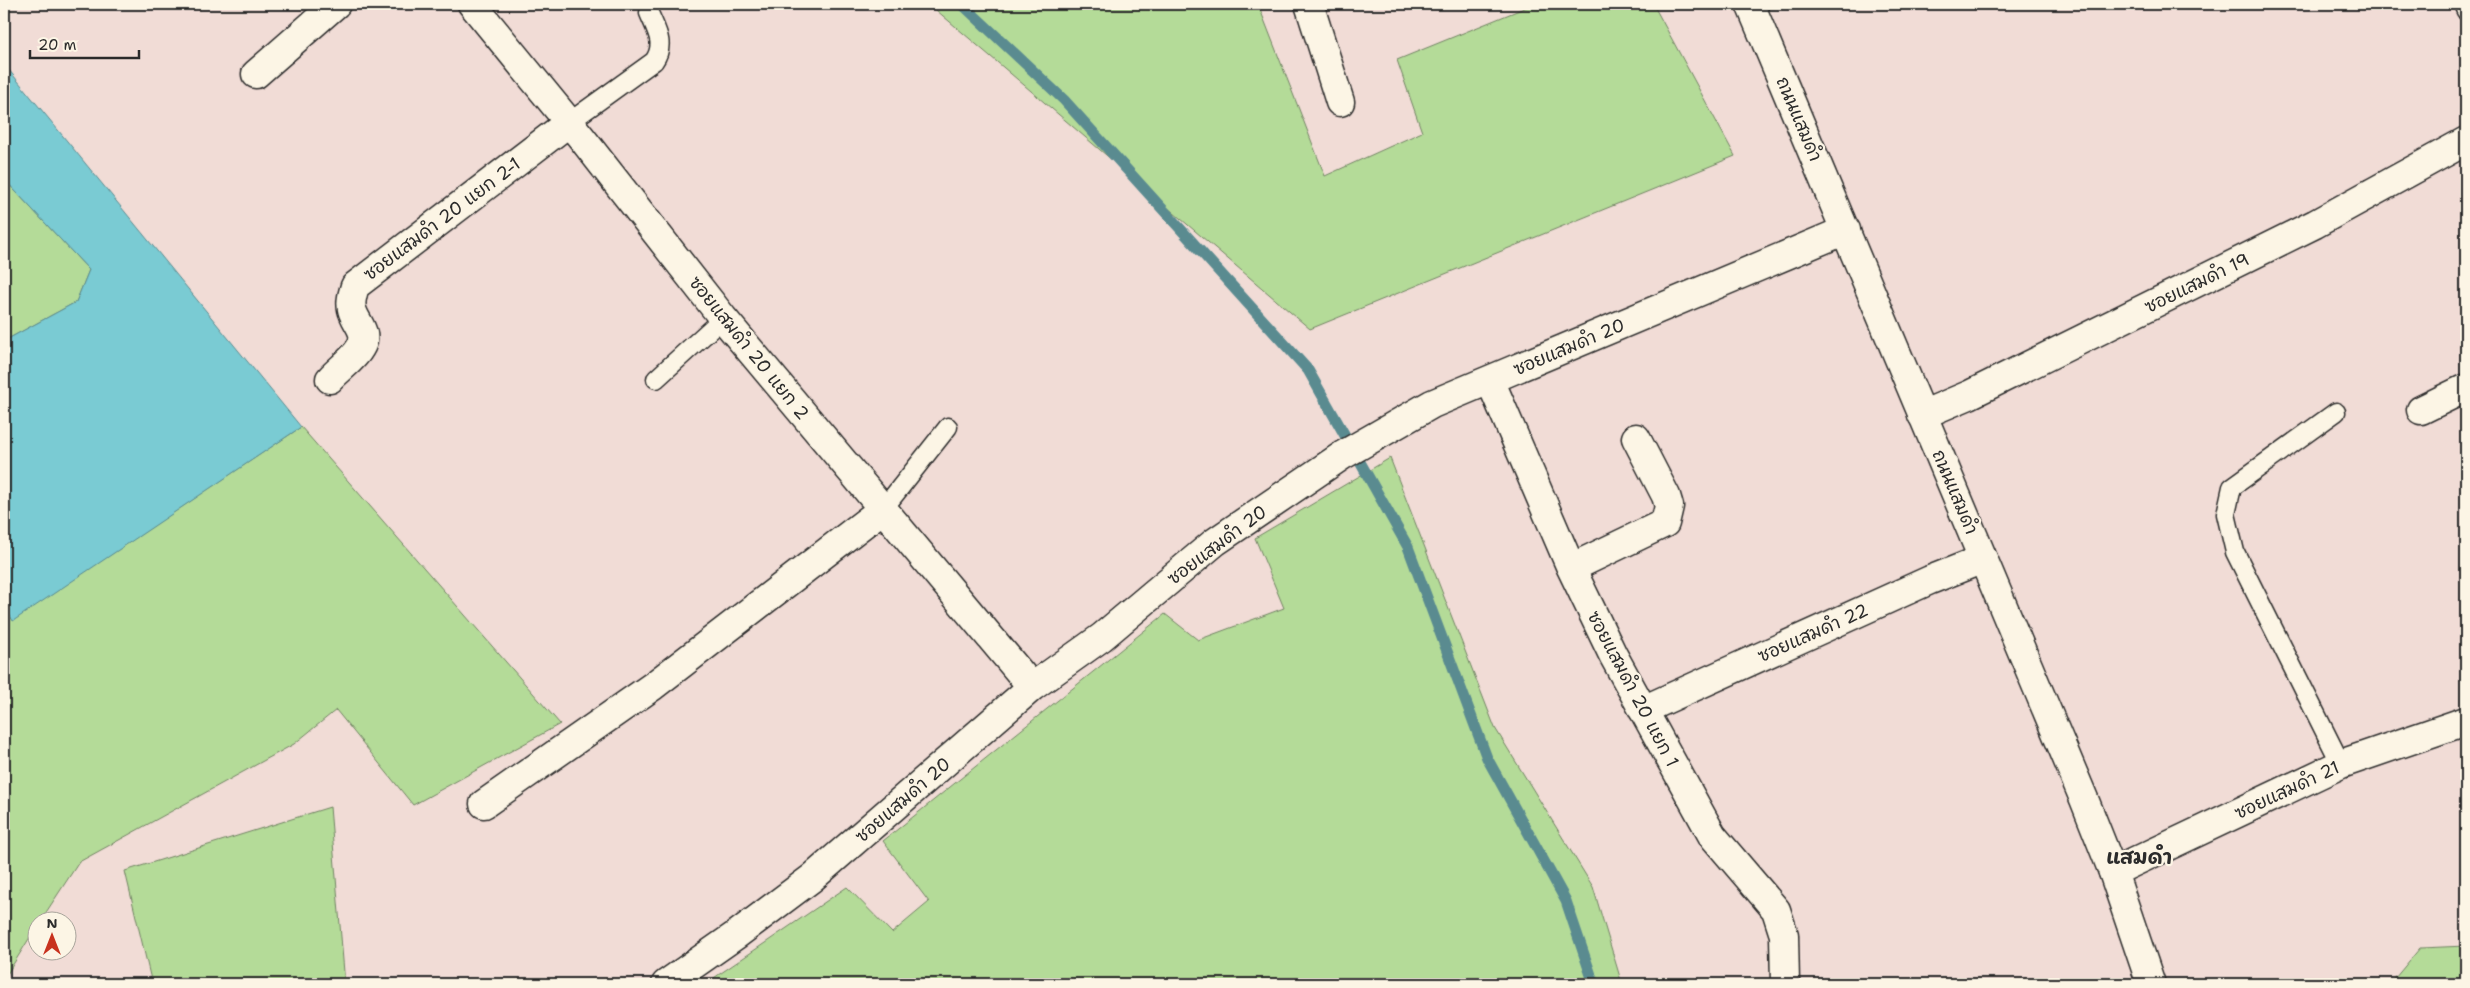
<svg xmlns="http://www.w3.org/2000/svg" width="2470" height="988" font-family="'Shantell Sans','Playpen Sans Thai',sans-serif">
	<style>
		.green { fill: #b4db98; stroke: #708362 }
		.water { fill: #7acbd3; stroke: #5a8b90 }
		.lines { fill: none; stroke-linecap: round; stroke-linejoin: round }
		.stream { stroke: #5a8b90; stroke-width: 11 }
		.lane-casing { stroke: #2b2b2b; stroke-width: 21 }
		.street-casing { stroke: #2b2b2b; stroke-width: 31 }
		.secondary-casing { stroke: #2b2b2b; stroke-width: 31 }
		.lane { stroke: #fcf5e5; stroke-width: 18 }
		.street { stroke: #fcf5e5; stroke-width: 28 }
		.secondary { stroke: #fcf5e5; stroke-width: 28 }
		.labels { text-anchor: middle; stroke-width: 4.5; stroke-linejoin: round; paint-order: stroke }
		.street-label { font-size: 18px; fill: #2b2b2b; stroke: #fcf5e5 }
		.quarter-label { font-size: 20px; font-weight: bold; fill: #2b2b2b; stroke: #fcf5e5 }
	</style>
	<rect width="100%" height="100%" fill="#f1dcd6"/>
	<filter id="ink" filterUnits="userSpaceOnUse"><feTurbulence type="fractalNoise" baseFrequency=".02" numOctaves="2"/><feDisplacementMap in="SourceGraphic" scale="10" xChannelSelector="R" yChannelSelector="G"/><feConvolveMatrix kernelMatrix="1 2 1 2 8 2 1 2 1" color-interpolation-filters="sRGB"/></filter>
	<g filter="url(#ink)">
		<path class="green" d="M929 4H1258L1325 176 1422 132 1397 60 1534 4H1653L1735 156 1310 329Z
			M4 179 89 270 76 302 4 341Z
			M301 427 560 724 413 805 336 710 294 744 79 862 41 920H38L37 926 4 979V605L13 620Z
			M1390 458 1495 728 1593 887 1622 984H705L847 887 892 933 929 902 883 841 1165 614 1198 640 1284 608 1255 538Z
			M330 807 345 984H152L125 871Z
			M2466 946V984H2390L2420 948Z"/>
		<path class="water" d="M4 64 301 427 13 621 4 605V341L76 302 89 270 4 179Z"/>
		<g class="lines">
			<path class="stream" d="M962 4 1064 100 1308 370 1408 547 1487 758 1566 901 1594 984"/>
			<defs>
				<path id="lane" d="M2463 4 2466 11
					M568 123 654 61C666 44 656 30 649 13
					M656 379 723 318
					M2336 412 2232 487 2226 514 2235 552 2341 764
					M884 508 948 427"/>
				<path id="street" d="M472 4 581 137 723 318 1032 687
					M1309 4 1340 102
					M256 74 336 4
					M330 379C339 369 354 359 360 348 370 332 355 323 352 309 350 301 353 293 355 286L568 123
					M1490 380 1571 568 1613 655 1712 835 1776 910 1784 935 1785 984
					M2421 410 2466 388
					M1922 415 1969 395 2315 224 2466 141
					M1571 568 1665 523 1669 506 1666 496 1636 438
					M1643 710 1930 580 1983 559
					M484 804 653 686 884 508
					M2113 872 2341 764 2466 721
					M666 984 736 935 812 878 1032 687 1102 637 1215 542 1343 455 1432 404 1846 230"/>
				<path id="secondary" d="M1750 4 2084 799 2113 872 2151 984"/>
			</defs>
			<use href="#lane" class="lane-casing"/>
			<use href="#street" class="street-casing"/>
			<use href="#secondary" class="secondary-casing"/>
			<use href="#lane" class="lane"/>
			<use href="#street" class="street"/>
			<use href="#secondary" class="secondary"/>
		</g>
	</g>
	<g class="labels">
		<g class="street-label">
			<text transform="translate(1799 119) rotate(67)" y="6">ถนนแสมดำ</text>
			<text transform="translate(442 219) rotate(-37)" y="6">ซอยแสมดำ 20 แยก 2-1</text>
			<text transform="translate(2197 283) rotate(-26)" y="6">ซอยแสมดำ 19</text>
			<text transform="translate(1569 347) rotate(-23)" y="6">ซอยแสมดำ 20</text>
			<text transform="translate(749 348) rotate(51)" y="6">ซอยแสมดำ 20 แยก 2</text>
			<text transform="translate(1955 492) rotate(67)" y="6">ถนนแสมดำ</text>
			<text transform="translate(1217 545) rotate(-37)" y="6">ซอยแสมดำ 20</text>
			<text transform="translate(1813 633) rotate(-24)" y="6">ซอยแสมดำ 22</text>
			<text transform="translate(1633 689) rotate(62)" y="6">ซอยแสมดำ 20 แยก 1</text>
			<text transform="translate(2287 790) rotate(-25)" y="6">ซอยแสมดำ 21</text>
			<text transform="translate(903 800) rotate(-41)" y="6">ซอยแสมดำ 20</text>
		</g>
		<g class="quarter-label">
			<text x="2139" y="864">แสมดำ</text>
		</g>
	</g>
	<rect width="2470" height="988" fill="none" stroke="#fcf5e5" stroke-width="20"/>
	<rect x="10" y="10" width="2450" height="968" fill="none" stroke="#2b2b2b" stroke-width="2" filter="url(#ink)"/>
	<g transform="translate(52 936)"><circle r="24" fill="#fcf5e5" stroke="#a8a49b"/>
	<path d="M0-4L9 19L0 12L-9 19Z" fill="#c8321e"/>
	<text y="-8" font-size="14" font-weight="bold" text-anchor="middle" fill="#2b2b2b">N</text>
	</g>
	<path d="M30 50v8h109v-8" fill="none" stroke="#2b2b2b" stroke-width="2.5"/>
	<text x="38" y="50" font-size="15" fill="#2b2b2b" stroke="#fcf5e5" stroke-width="4" paint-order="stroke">20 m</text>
</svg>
